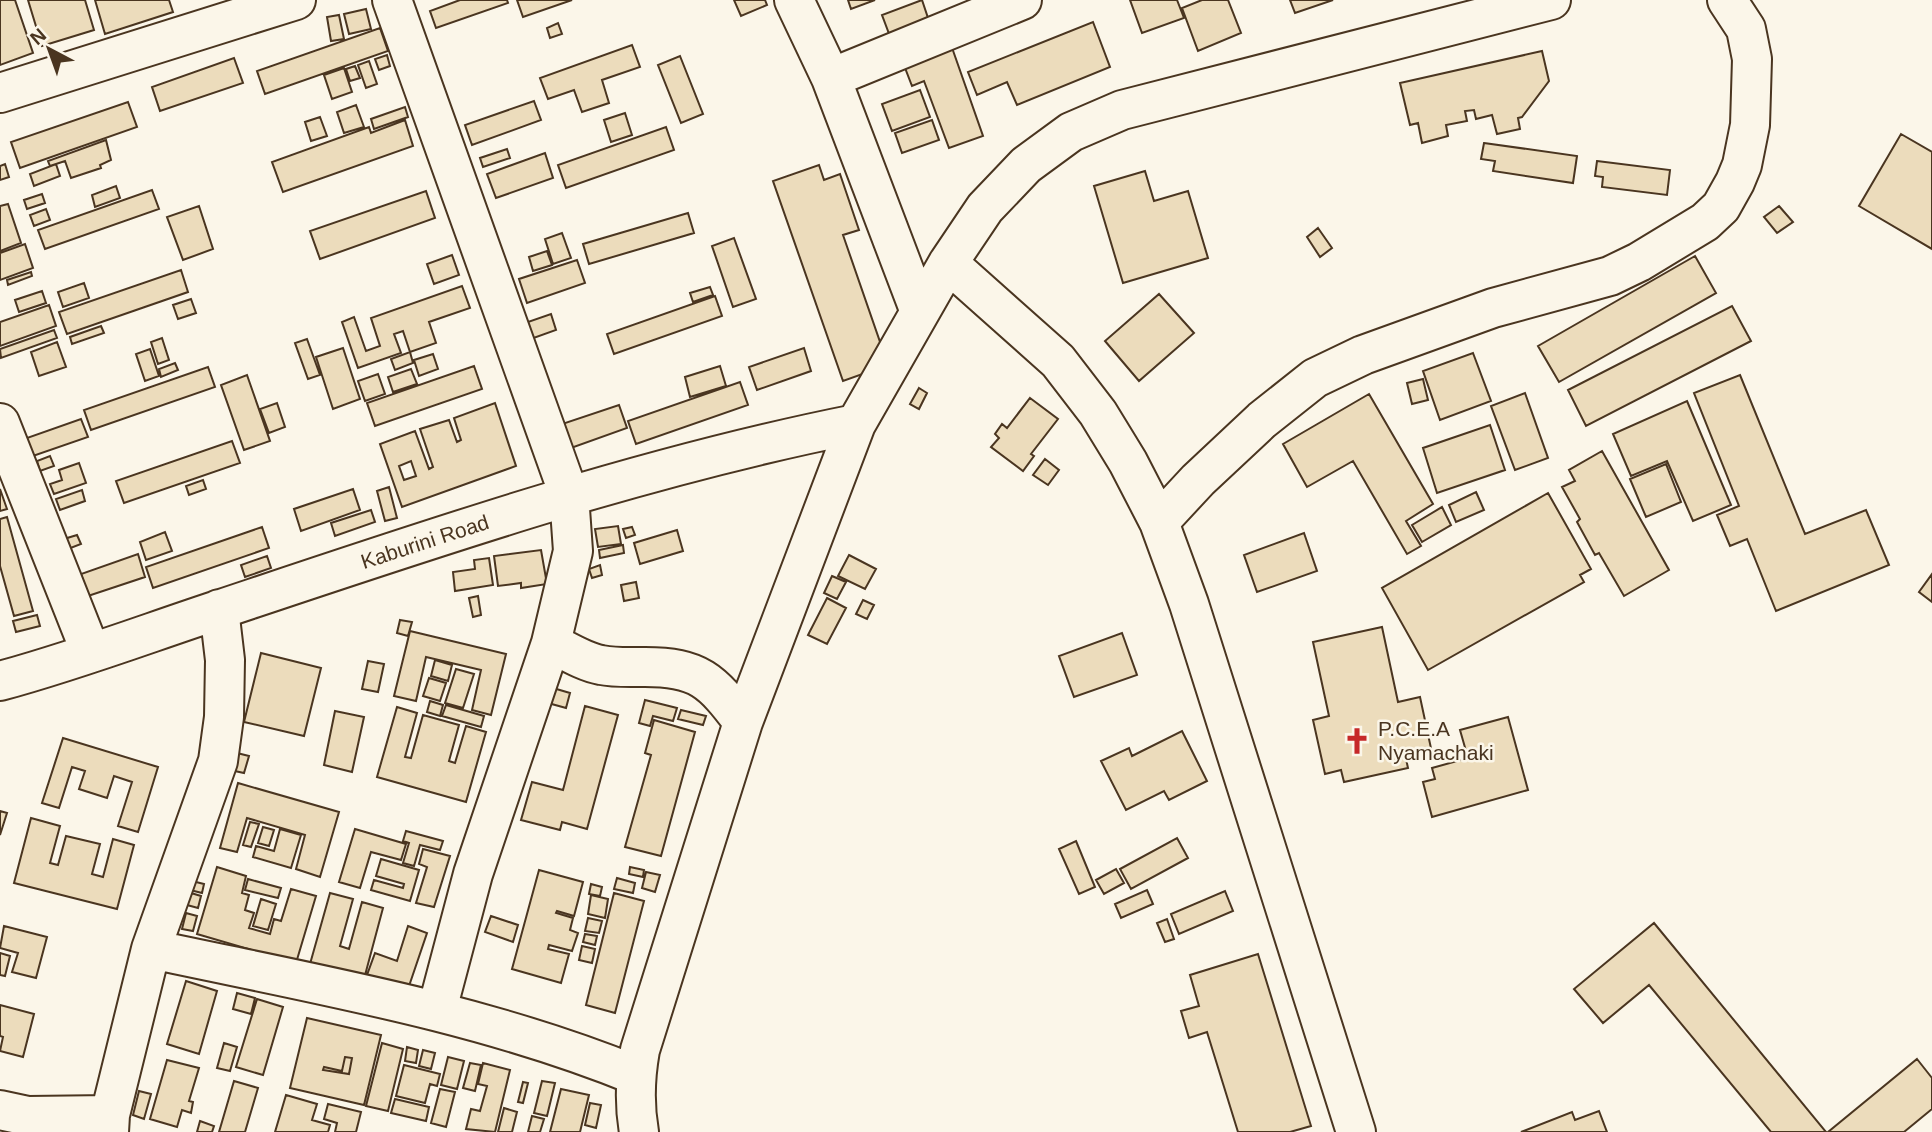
<svg xmlns="http://www.w3.org/2000/svg" width="1932" height="1132" font-family="Arial,sans-serif">
	<style>
		.building { fill: #ecdcbc; stroke: #4a3520; stroke-width: 2; fill-rule: evenodd }
		.lines { fill: none; stroke-linecap: round; stroke-linejoin: round }
		.minor-casing { stroke: #4a3520; stroke-width: 42 }
		.minor { stroke: #fbf6e9; stroke-width: 38 }
		.labels { text-anchor: middle; stroke-width: 5; stroke-linejoin: round; paint-order: stroke }
		.street-label { font-size: 21px; fill: #4a3520; stroke: #fbf6e9 }
		.poi-label { font-size: 21px; fill: #4a3520; stroke: #fbf6e9; text-anchor: start }
	</style>
	<rect width="100%" height="100%" fill="#fbf6e9"/>
	<path class="building" d="M0 0H15L33 53 0 65Z
		M28 0H85L94 30 42 46Z
		M95 0H169L173 12 105 34Z
		M460 0H507L508 3 436 28 430 11Z
		M517 0H572L523 17Z
		M734 0H765L767 5 741 16Z
		M848 0H875L851 9Z
		M922 0 930 24 891 39 882 15Z
		M1130 0H1177L1184 18 1142 33Z
		M1202 0H1228L1241 33 1198 51 1182 8Z
		M1290 0H1333L1295 13Z
		M366 9 371 29 349 34 344 14Z
		M339 15 344 39 331 41 327 17Z
		M1093 22 1110 67 1017 105 1007 82 977 95 968 72Z
		M558 23 562 34 550 38 547 28Z
		M380 28 388 51 265 94 257 71Z
		M950 42 983 136 949 148 924 81 912 86 902 60Z
		M632 45 640 67 602 80 609 103 582 112 574 90 548 99 540 78Z
		M1542 51 1549 81 1522 117 1518 118 1520 129 1497 134 1492 115 1476 119 1474 110 1465 111 1467 121 1446 125 1448 136 1422 143 1418 123 1410 125 1400 83Z
		M387 55 390 66 379 70 375 59Z
		M680 56 703 114 681 123 658 65Z
		M234 58 243 83 160 111 152 87Z
		M369 61 377 84 366 88 358 65Z
		M355 66 360 78 350 81 346 69Z
		M344 68 352 92 332 99 324 75Z
		M920 90 930 117 892 131 882 104Z
		M534 101 541 120 472 145 465 125Z
		M128 102 137 127 20 168 11 142Z
		M356 105 364 127 344 133 337 112Z
		M405 107 408 117 374 129 371 119Z
		M625 113 632 135 611 142 604 120Z
		M320 117 327 136 311 141 305 122Z
		M405 120 413 146 283 192 272 162 369 127 371 133Z
		M932 120 939 140 902 153 895 133Z
		M666 127 674 150 566 188 558 165Z
		M1901 134 1932 152V249L1859 206Z
		M106 140 111 160 100 165 101 168 71 178 65 161 50 166 48 161Z
		M1484 143 1577 156 1573 183 1493 171 1495 161 1481 159Z
		M507 149 510 158 483 167 480 158Z
		M545 153 553 178 496 198 487 174Z
		M1597 161 1670 170 1667 195 1602 187 1603 177 1595 176Z
		M5 164 9 177 0 180V166Z
		M56 164 60 176 34 186 30 174Z
		M819 165 824 180 840 174 859 230 843 235 888 365 843 381 773 181Z
		M1145 171 1154 201 1188 191 1208 258 1123 283 1094 186Z
		M116 186 120 198 95 207 92 195Z
		M152 190 159 209 45 249 38 230Z
		M426 191 435 218 320 259 310 231Z
		M42 194 45 203 27 209 24 200Z
		M8 204 21 243 0 251V206Z
		M199 206 213 249 183 260 167 217Z
		M1779 206 1793 222 1777 233 1764 217Z
		M46 209 50 220 34 226 30 215Z
		M688 213 694 233 589 264 583 244Z
		M1318 228 1332 248 1320 257 1307 237Z
		M562 233 571 258 553 264 545 239Z
		M734 238 756 299 733 307 712 246Z
		M25 244 33 268 0 280V253Z
		M547 251 552 265 533 271 529 257Z
		M452 255 459 275 434 284 427 264Z
		M1695 256 1716 293 1559 382 1538 346Z
		M577 260 585 283 527 303 519 279Z
		M181 270 188 292 67 334 59 312Z
		M31 272 32 276 8 285 7 280Z
		M84 283 89 298 63 307 58 292Z
		M462 286 470 308 429 322 436 343 410 352 403 331 394 334 401 353 358 368 342 322 354 317 366 351 380 346 371 318Z
		M710 287 713 295 693 302 690 293Z
		M42 291 46 303 19 312 15 300Z
		M1159 294 1194 333 1139 381 1105 341Z
		M715 296 722 316 614 354 607 334Z
		M191 299 196 313 178 319 173 305Z
		M49 305 56 326 0 346V322Z
		M1732 306 1751 341 1586 426 1568 390Z
		M551 314 556 330 528 340 522 324Z
		M101 326 104 333 72 344 70 337Z
		M54 330 57 338 1 358 0 349Z
		M162 338 169 360 158 364 151 342Z
		M307 339 320 375 308 379 295 343Z
		M57 342 66 367 39 376 31 352Z
		M343 348 360 399 333 409 316 357Z
		M804 348 811 371 757 390 749 367Z
		M150 349 159 376 145 381 136 354Z
		M410 352 413 363 395 370 391 359Z
		M1473 353 1491 401 1440 420 1423 371Z
		M433 354 438 369 419 376 414 360Z
		M175 363 178 370 161 377 159 369Z
		M474 366 482 389 375 426 367 403Z
		M720 366 726 386 690 397 685 377Z
		M208 367 215 387 91 430 84 410Z
		M411 369 417 384 393 392 388 377Z
		M378 374 385 394 365 401 358 381Z
		M247 375 270 441 244 450 221 385Z
		M1740 375 1805 534 1866 510 1889 565 1776 611 1747 539 1730 546 1717 515 1739 506 1694 393Z
		M1423 379 1428 400 1412 404 1407 383Z
		M740 382 748 405 636 444 628 421Z
		M919 388 927 393 919 409 910 404Z
		M1525 393 1548 458 1515 470 1491 406Z
		M1369 394 1433 504 1406 521 1421 546 1407 554 1353 461 1307 487 1283 444Z
		M1030 398 1058 419 1031 454 1034 456 1023 471 991 447 999 438 995 434 1002 424 1007 428Z
		M1687 401 1731 505 1693 521 1667 461 1631 476 1613 434Z
		M277 403 285 427 269 433 260 409Z
		M495 403 516 466 402 507 380 444 415 431 429 469 433 467 420 429 449 420 457 442 461 440 454 418ZM411 461 416 476 404 480 399 466Z
		M619 405 627 428 571 448 562 424Z
		M81 419 88 437 30 457 24 439Z
		M1490 425 1505 470 1437 493 1423 448Z
		M232 441 240 463 124 503 116 481Z
		M1602 451 1669 570 1624 596 1599 553 1595 555 1577 522 1580 519 1562 487 1575 481 1569 470Z
		M50 456 54 466 40 471 37 461Z
		M1045 459 1059 470 1048 485 1033 475Z
		M79 463 86 483 54 494 50 484 62 480 59 470Z
		M1666 464 1681 502 1646 517 1630 479Z
		M203 480 206 489 189 495 186 486Z
		M389 487 397 518 385 521 377 491Z
		M0 489 7 509 0 511Z
		M353 489 360 510 301 531 294 509Z
		M82 490 85 501 60 510 56 499Z
		M1476 492 1484 510 1456 522 1449 505Z
		M1548 493 1591 569 1580 575 1584 582 1428 670 1382 588Z
		M1442 507 1451 525 1422 542 1412 525Z
		M371 510 375 522 335 536 331 523Z
		M7 517 33 611 14 616 0 566V519Z
		M618 526 621 544 598 547 595 529Z
		M262 527 269 548 153 588 146 567Z
		M632 527 635 535 626 538 623 529Z
		M677 530 683 551 640 564 634 543Z
		M165 532 172 551 146 560 140 542Z
		M1304 533 1317 571 1257 592 1244 555Z
		M77 535 81 544 68 549 64 539Z
		M623 545 624 553 600 558 599 550Z
		M541 550 547 584 521 588V583L498 586 494 556Z
		M138 554 145 577 88 596 81 574Z
		M849 555 876 569 865 589 838 576Z
		M267 556 271 568 245 577 241 565Z
		M489 558 493 585 455 591 453 572 475 569 474 560Z
		M600 565 602 575 592 578 589 569Z
		M1932 574V602L1919 592Z
		M832 576 846 582 837 599 824 593Z
		M636 582 639 598 624 601 621 585Z
		M478 596 481 615 473 617 469 598Z
		M827 598 846 608 827 644 808 635Z
		M863 600 874 605 867 619 856 614Z
		M37 615 40 626 16 632 13 621Z
		M400 620 412 622 408 636 397 633Z
		M1382 627 1398 702 1420 697 1432 753 1406 759 1408 768 1344 782 1341 770 1325 774 1313 720 1329 716 1313 642Z
		M410 631 506 654 491 715 472 710 481 670 426 657 416 701 394 696Z
		M1122 633 1137 675 1074 697 1059 656Z
		M261 653 321 668 304 736 244 722Z
		M435 660 452 665 448 681 431 676Z
		M368 661 384 664 378 692 362 689Z
		M456 669 474 674 463 708 445 703Z
		M429 678 446 683 440 701 423 696Z
		M553 688 570 693 566 708 548 703Z
		M645 700 677 708 673 721 653 716 650 726 639 723Z
		M430 701 443 705 440 716 427 712Z
		M446 705 484 716 481 727 442 716Z
		M585 706 618 715 587 829 562 822 560 830 521 820 532 782 563 790Z
		M397 707 417 713 405 757 411 758 423 715 459 725 449 761 455 763 466 726 486 732 466 802 377 777Z
		M681 710 706 716 703 725 678 719Z
		M335 711 364 717 352 772 324 765Z
		M1508 717 1528 790 1432 817 1423 782 1435 779 1432 768 1468 758 1460 730Z
		M654 720 695 732 661 856 625 847 651 755 645 753Z
		M1182 731 1207 781 1169 800 1164 791 1126 810 1101 761 1129 748 1132 756Z
		M63 738 158 767 138 832 118 826 132 782 114 776 107 798 79 789 85 771 72 767 59 808 42 803Z
		M225 750 249 756 244 773 221 768Z
		M238 783 339 812 320 877 296 869 305 835 247 818 237 852 220 848Z
		M0 811 7 813 0 835Z
		M31 818 60 826 50 863 58 865 66 836 100 844 92 874 103 877 113 839 134 845 117 909 14 883Z
		M250 822 259 824 251 847 243 845Z
		M263 827 274 830 269 846 258 843Z
		M280 829 301 835 291 868 253 857 256 846 274 851Z
		M355 829 406 844 401 860 371 852 360 888 339 882Z
		M406 831 443 841 440 850 420 845 414 866 403 863 409 843 403 841Z
		M1177 838 1188 858 1131 889 1120 869Z
		M1076 841 1095 887 1079 894 1059 849Z
		M423 849 450 856 434 907 416 903 427 867 419 864Z
		M381 859 419 870 410 901 371 890 374 880 403 888 404 884 376 876Z
		M217 867 246 876 242 893 249 895 245 910 254 913 249 928 270 934 274 919 281 921 291 889 316 896 296 963 197 934Z
		M630 867 644 870 643 877 629 874Z
		M1116 869 1124 883 1104 894 1096 880Z
		M539 870 583 882 574 916 557 911 556 913 573 918 570 930 578 933 572 951 549 945 548 949 569 954 561 983 512 969Z
		M646 872 660 875 655 892 642 888Z
		M617 878 635 883 633 893 614 889Z
		M248 879 281 888 278 898 245 890Z
		M192 881 204 884 202 893 190 890Z
		M591 884 602 887 600 896 589 894Z
		M1147 890 1153 904 1121 918 1115 904Z
		M1225 891 1233 911 1179 934 1171 914Z
		M191 893 201 896 198 908 187 905Z
		M330 893 353 899 340 946 349 949 362 902 383 908 364 979 310 964Z
		M614 893 644 901 615 1013 586 1005Z
		M591 895 608 899 605 918 588 914Z
		M261 899 276 904 268 930 253 926Z
		M186 913 197 916 193 931 182 929Z
		M491 916 518 925 513 942 485 932Z
		M588 918 602 921 599 933 585 931Z
		M1167 919 1174 939 1165 942 1157 923Z
		M1654 923 1826 1132H1771L1649 985 1603 1023 1574 989Z
		M4 926 47 937 36 978 12 972 18 953 0 948Z
		M408 926 427 933 408 989 367 975 375 953 397 961Z
		M585 934 597 936 595 945 583 942Z
		M582 946 595 949 592 963 579 960Z
		M0 953 10 956 5 976 0 975Z
		M1258 954 1311 1126 1290 1132H1238L1207 1032 1189 1038 1181 1011 1199 1006 1190 975Z
		M186 981 217 991 199 1054 167 1044Z
		M237 993 255 998 251 1014 233 1009Z
		M257 999 283 1007 263 1075 236 1067Z
		M0 1005 34 1014 23 1057 0 1051 3 1037 0 1036Z
		M307 1018 381 1035 364 1105 290 1088ZM345 1057 352 1058 349 1074 323 1070 324 1067 342 1071Z
		M224 1043 237 1047 230 1071 217 1068Z
		M382 1043 403 1049 388 1111 366 1106Z
		M407 1047 418 1050 416 1063 405 1061Z
		M423 1050 435 1053 431 1069 419 1066Z
		M345 1057 352 1058 349 1074 323 1070 324 1067 342 1071Z
		M448 1057 464 1061 457 1089 441 1085Z
		M1917 1059 1932 1078V1109L1904 1132H1828Z
		M167 1060 199 1068 189 1101 193 1102 191 1113 182 1110 177 1127 150 1119Z
		M470 1063 481 1065 475 1091 463 1088Z
		M483 1063 510 1070 495 1132 466 1129 471 1109 480 1111 487 1086 478 1084Z
		M404 1065 440 1074 437 1086 430 1084 425 1103 396 1096Z
		M234 1081 258 1088 245 1132H219Z
		M542 1081 555 1083 547 1116 534 1113Z
		M523 1082 528 1083 523 1103 518 1102Z
		M440 1089 455 1092 446 1127 431 1123Z
		M561 1089 589 1095 580 1132H550Z
		M139 1091 151 1094 144 1119 133 1115Z
		M286 1095 317 1104 312 1120 330 1125 328 1132H275Z
		M395 1099 429 1107 426 1121 391 1113Z
		M590 1103 601 1105 596 1128 585 1125Z
		M328 1104 361 1112 356 1132H335L337 1123 324 1119Z
		M504 1108 517 1112 512 1132H498Z
		M1599 1111 1607 1132H1521L1572 1112 1575 1120Z
		M532 1116 544 1119 540 1132H528Z
		M200 1121 214 1126 212 1132H197Z"/>
	<g class="lines">
		<defs>
			<path id="minor" d="M392 0 569 495 573 551 551 643 473 874 437 1010
				M794 0 831 78 920 312
				M831 78 1022 0
				M0 93 296 0
				M948 263 1058 361 1098 413 1128 462 1159 522 1189 604 1356 1132
				M0 423 91 653
				M1159 522 1198 480 1262 420 1315 378 1363 355 1493 308 1610 276 1639 262 1705 222 1721 207 1735 182 1742 165 1750 125 1752 59 1746 29 1727 0
				M551 643C567 651 584 662 601 665 616 668 630 667 645 667 699 667 712 681 743 722
				M0 681C75 661 148 633 221 609 430 539 640 467 856 424
				M151 949 218 761 224 717 225 660 219 609
				M0 1110 28 1116 110 1115
				M109 1132 110 1115 151 949C314 984 480 1012 635 1075
				M639 1132C634 1104 635 1078 640 1050L743 722 856 424 948 263 985 208 1026 165 1071 132 1122 110 1551 0"/>
		</defs>
		<use href="#minor" class="minor-casing"/>
		<use href="#minor" class="minor"/>
	</g>
	<defs>
		<symbol id="church-bare" viewBox="-9 -9 18 18"><path d="M-1.2-6h2.4v3.5h3.3v2.4h-3.3V6h-2.4V-.1h-3.3v-2.4h3.3Z" fill="#c62828" stroke="#fbf6e9" stroke-width="2.5" paint-order="stroke"/></symbol>
	</defs>
	<g fill-rule="evenodd">
		<use href="#church-bare" x="1338" y="722" width="38" height="38"/>
	</g>
	<g class="labels">
		<g class="street-label">
			<text transform="translate(425 542) rotate(-18)" y="7">Kaburini Road</text>
		</g>
		<g class="poi-label">
			<text x="1378" y="736">P.C.E.A<tspan x="1378" dy="24">Nyamachaki</tspan></text>
		</g>
	</g>
	<g transform="translate(49 49) rotate(319)" stroke="#fbf6e9" stroke-width="5" paint-order="stroke">
	<path d="M0-5L12 26L0 18L-12 26Z" fill="#4a3520"/>
	<text y="-10" font-size="19" font-weight="bold" text-anchor="middle" fill="#4a3520">N</text>
	</g>
</svg>
